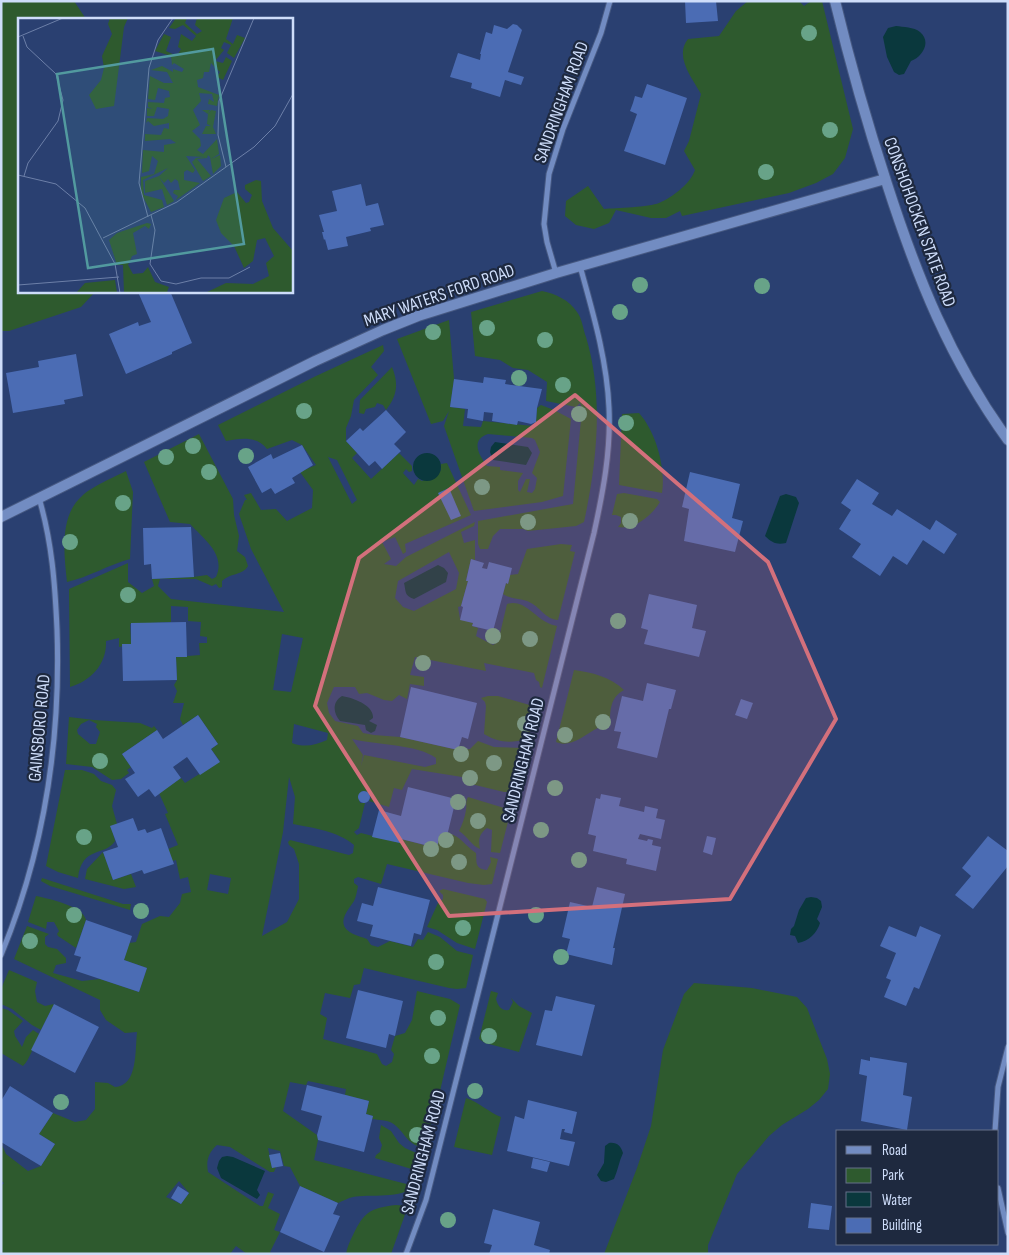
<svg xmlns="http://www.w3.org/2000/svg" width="1009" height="1255" font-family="'Sofia Sans Condensed',sans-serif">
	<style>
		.green { fill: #2e5a2e; fill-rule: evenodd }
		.water { fill: #0a383d }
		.building { fill: #4b6cb4 }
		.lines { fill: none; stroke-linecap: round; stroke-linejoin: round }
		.street-casing { stroke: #475982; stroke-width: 7 }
		.secondary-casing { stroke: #475982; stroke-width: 12 }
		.street { stroke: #728cc2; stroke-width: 5 }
		.secondary { stroke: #728cc2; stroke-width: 10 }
		.tree { fill: #68a388 }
		.marked { fill: #d3707c; fill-opacity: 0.2; stroke: #d3707c; stroke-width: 4; stroke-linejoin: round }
		.labels { text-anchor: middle; stroke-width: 4.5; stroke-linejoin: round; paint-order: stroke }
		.street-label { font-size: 18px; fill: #ceddfa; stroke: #1e293f }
		.inset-road { fill: none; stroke: #6c7fa8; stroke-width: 1 }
		.view { fill: #529a9f; fill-opacity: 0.15; stroke: #529a9f; stroke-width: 2.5 }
		.inset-edge { fill: none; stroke: #ceddfa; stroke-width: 2.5 }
	</style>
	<rect width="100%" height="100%" fill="#2a4071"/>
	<path class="green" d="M1 1H74L86 19H19V291H96L81 307 9 331H1Z
		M748 1H799L804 6 811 1H822L853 129 845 158 833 174 816 183 789 193 682 216 680 211 666 218H651L616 210 609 223 594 229 576 225 565 216 566 201 588 186 604 209C616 208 650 207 659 203 673 197 690 184 695 170L684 151 689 141 701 94C692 78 674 56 688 39L719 36 736 11Z
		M542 291C556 294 569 300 577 312 582 318 583 329 586 337 604 397 597 462 584 522L576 526 528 531 523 529H500L493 536 488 549H480L478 544V521L573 504 582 409 580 403 576 407 546 401 547 382 528 370 513 368 500 360 475 356 471 312Z
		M449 320 454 379 450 407 465 409 463 426 481 427 483 421 533 426 536 422 537 408 541 405 554 410 571 419 563 496 542 502 474 511 444 426 449 411 443 421 431 424 397 339ZM488 434 532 438 535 440 540 452 532 473 537 478 535 489 532 493 527 492 530 479H526L520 492 518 490V481L523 473 500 470V467L487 466C479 455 470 440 488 434Z
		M383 345 384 351 371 367 378 375 354 400 351 416 346 428V441L357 453 352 458 371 479 399 453 412 466V471L409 472 406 469 403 473 414 485 418 479 422 481 441 470V464L447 463 471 515 405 544 406 552 403 554 395 537 382 542 391 559 384 564 396 566 406 557 475 522 474 526 461 532 464 543 475 540V560L471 559 466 580 468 581 461 606 458 607 460 619 473 623 472 626 478 628 476 636 493 645 498 642 507 604C523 599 533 615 546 622 549 624 553 625 557 626L542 688 540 687 539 682 536 680 534 673 484 663 486 671 415 657 410 675 424 677V686L410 684 407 699 399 695 392 701 384 700 367 693 359 694 355 687H334L327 703 329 713 335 721 358 726 363 733 374 735 400 737 458 750 470 749 478 741 494 747 522 748 526 750 515 792H504L471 784 462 777 412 769 402 790 394 788 389 807 369 801 371 798 368 792 362 791 358 796 360 803H365L359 828 354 832 357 835 361 833 400 843 401 839 436 848 440 834 447 836 448 833C461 836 465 846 476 853 477 861 474 869 487 870L491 862 490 857 498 859 492 884 484 885 468 883 387 864 381 884 358 877 354 879V883L358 886C357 891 356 897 354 901 351 906 347 910 345 915 338 931 355 935 367 939L371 945 378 947 390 941 413 947 418 939 423 940 428 932 440 937 457 951 473 955 466 988 457 989 449 988 364 968 360 984 354 985 350 998 325 993 320 1014 327 1018 323 1039 377 1054 382 1064 386 1066 392 1062 394 1054 391 1050 395 1036 405 1033 412 1020 417 991 450 999 460 1005 437 1104 424 1148C405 1144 405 1131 392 1123 387 1120 379 1120 372 1119L373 1116 366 1114 369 1101 345 1095 346 1089 308 1081 306 1085 290 1082 283 1111 317 1135 318 1140 314 1160 414 1186C404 1199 368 1194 353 1197 348 1198 343 1201 338 1203L300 1186 290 1167 284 1166 280 1151 268 1148 272 1168 276 1167 274 1172H270L230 1147 217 1145C208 1153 206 1161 208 1172L260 1206H263L268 1192 274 1194 268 1208 280 1214 274 1230 280 1232 270 1252 273 1254H247L236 1246 230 1254H1V1186L4 1183 1 1181V1143L6 1154 28 1171 41 1166 55 1144 39 1134 53 1113 75 1122 86 1120 95 1109V1082L108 1083 115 1087C138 1086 135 1050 137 1032L125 1033 106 1020 100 1010V1000L14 959 27 926 49 934 45 937V944L48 947 57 949 66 958V963L56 965 53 973 82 981 100 979 139 992 147 968 124 960 129 943 136 942 142 924 160 916 169 917 180 903 182 894 191 892 188 877 180 879 176 860 172 861 168 849 178 845 165 814 168 813 159 793 181 778 185 783 220 761 211 749 218 744 198 715 183 725 180 719 184 703H173L177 691 174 685 177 680 176 657 200 655 199 643H207V637L200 636 201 622 188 621V607L171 606V622L130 624 131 644 119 647V638L106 641C107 664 91 681 70 687L69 589 128 563V582L142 593 154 586 152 579 193 577 207 575 212 579 216 577C226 555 205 540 190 524L170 522 144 462 199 434 233 499 234 515 239 536 237 551 245 557 248 566C242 576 232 572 222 581V587L219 588 216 584 212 586 196 579H160L158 586 171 599 284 612 251 549 239 514 245 500H247L244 495 251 493 261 510 276 509 287 521 312 508 313 490 300 472 316 465 302 445 292 440 267 449C257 436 241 438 226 441L218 425 316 376ZM328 457 337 460 357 500 352 504ZM449 552 459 573 456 589 414 611 403 607 395 598 398 581ZM282 634 303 638 291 692 273 690ZM294 724 328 733 327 740C315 745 305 748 292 743ZM352 739C376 745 417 744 436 758V764L425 767 364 755 361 766 363 755ZM289 777 295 797 293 824C313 828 338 831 354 845L353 853 349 855 290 840 288 842 289 845 294 849 299 864V899L287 922 262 936 283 832ZM210 874 231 878 228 894 207 890ZM179 1181 189 1193 181 1204 166 1197Z
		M392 367C399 384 397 396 386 410L383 405 377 403 375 407 366 409 364 414 359 413 360 400Z
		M639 413C656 432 666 468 662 493L619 485 622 414Z
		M126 471 133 492 130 559C108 565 89 577 67 582 64 554 59 516 82 496 91 487 114 477 126 471Z
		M624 493 657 499 660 502C652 515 635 530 618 527L621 523V517L616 515H612L617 494Z
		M561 544 572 545 570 551 575 552 558 620C545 619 541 608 531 603 522 598 512 600 503 594L506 583 508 584 510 575 518 574 527 549Z
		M574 670C591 672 611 677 624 690 610 697 610 711 610 725 605 726 599 727 594 730 582 737 570 748 556 742Z
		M488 696H498L533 706 535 713 528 740C509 742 501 744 484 734L486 706 485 702 481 698Z
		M69 717 94 720 140 723 152 728 154 726 157 730 122 754 131 767 127 770 129 773 121 779 112 780 92 767 66 764ZM89 720 97 724 96 727 100 732 96 744H90L78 734 77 730 81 724Z
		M65 770H82L94 774 101 781 112 785 116 790 112 806 117 824 111 826 115 841C105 857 82 845 78 878L58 872 46 866Z
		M468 797 511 810 500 853 491 852 492 830 487 828C479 834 478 840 480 849 472 846 467 836 459 831 462 825 465 817 466 810 467 805 465 802 468 797Z
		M103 852 113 880 131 874 136 887 124 889 85 879 87 869Z
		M42 878 123 904H131L130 910 50 886 41 881Z
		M443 889 485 899 487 902 475 949 457 943 437 930 427 927 438 903 443 899V895L439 891Z
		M36 896C50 899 83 906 86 920L76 948 58 936 57 934 59 931 54 922H47L46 929 28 922Z
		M9 970 37 982 35 991 37 1002 45 1006 54 1004 41 1030 32 1025 12 1009 1 1004V989Z
		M694 983 752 988 797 997 807 1008 827 1059 830 1074 828 1089 819 1100 808 1109 782 1125 769 1136 737 1174 708 1245V1254H604L637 1168 651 1126 663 1050 684 994Z
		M491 991 498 993 496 999C498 1006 501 1011 509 1010L513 1002 511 998 519 1006 532 1013 519 1052 485 1043 479 1039Z
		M1 1008 8 1010 23 1021 14 1031 15 1036 22 1047 26 1037 33 1030 39 1034C35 1043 29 1061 23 1066L1 1053Z
		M466 1098C479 1102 488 1112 501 1117L492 1155 454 1147Z
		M381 1125 391 1131 399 1143 405 1148 423 1156 418 1171 375 1158 376 1155 380 1152 382 1145 379 1138Z
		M396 1205 408 1206 391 1254H346C347 1247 350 1241 353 1235 364 1212 370 1208 396 1205Z"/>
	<path class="water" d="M896 26C903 27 914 27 920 32 932 42 922 57 911 61L904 74 899 75 894 72 887 57 883 37 888 28Z
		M495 442 528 447 532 453 526 465 493 460 490 452 491 447Z
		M413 467a14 14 0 1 1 28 0a14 14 0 1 1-28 0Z
		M786 494 796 497 799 503 786 543C777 545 772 543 765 536L780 496Z
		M438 565 444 568 448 573 446 582 414 599C404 596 406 591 404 583Z
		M342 696C353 698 374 705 373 718L369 721 377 725 375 731 371 733 366 730 365 725 340 721C333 713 332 702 342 696Z
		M811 897 817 898 821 901 822 907 817 919 820 923C817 933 809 941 798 943L795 936 790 935 791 929 794 926 799 910 806 898Z
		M609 1143C617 1142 621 1146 623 1153 619 1161 618 1170 614 1179L606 1182 601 1181 597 1175 604 1163 605 1146Z
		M227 1156 233 1157 265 1171 257 1190 260 1195 257 1199 221 1178 217 1168 219 1161 222 1157Z"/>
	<path class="building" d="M685 1H716L718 21 686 23Z
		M513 24 517 25 522 30 508 72 524 77 521 85 505 80 500 97 471 88 472 83 450 77 458 53 480 60 481 54H480L486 32 492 34 494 25 507 29Z
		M647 84 687 98 665 165 624 151 637 114 630 111 633 103 635 96 642 98Z
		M361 184 366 206 378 203 384 225 370 228 371 231 346 237 348 246 328 250 325 239 324 240 322 232H324L319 215 337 211 332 191Z
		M140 291H170L192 343 172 352V354L126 374 109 334 138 322 139 326 151 322 138 292Z
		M76 354 83 396 64 400 65 404 13 413 6 373 39 367 38 361Z
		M484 377 506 380 505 384 542 389 537 408 536 422 531 424 518 421 517 425 492 421 493 413 484 412 483 421 467 418 468 409 450 407 454 379 483 383Z
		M386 410 406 432 394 444 401 451 382 469 375 461 369 466 346 441 360 428 363 431Z
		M302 445 313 465 292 478 295 483 275 494 271 488 262 493 248 467 271 454 273 459Z
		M690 472 740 484 732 518 743 521 735 552 684 541 689 509 682 507Z
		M857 479 879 493 872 504 892 516 897 509 930 530 936 520 957 534 944 554 923 540 907 565 893 556 880 576 852 557 861 544 839 529 851 510 841 503Z
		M449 488 461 516 451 520 438 493Z
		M191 527 194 577 152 579 151 564 144 565 143 528Z
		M471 559 484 563 482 568 487 569 489 562 512 568 508 584 506 583 493 631 472 626 473 623 460 620 463 607 461 606 468 581H466Z
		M649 594 697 605 692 628 706 631 699 657 644 644 648 630 641 628Z
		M186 622 187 657H176L177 680 123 681 122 644H131V623Z
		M647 683 676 690 671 709H669L657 758 617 748 621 732 614 731 622 696 643 701Z
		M411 687 477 703 468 739 462 737 458 750 400 737Z
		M741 699 753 703 747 719 735 715Z
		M198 715 218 744 211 749 220 762 200 775 187 757 173 767 181 778 155 797 149 789 138 797 125 779 135 773 122 754 157 730 163 739Z
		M408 787 456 799 447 836 440 834 437 848 401 839 400 843 372 837 379 810 401 816Z
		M358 797a6 6 0 1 1 12 0a6 6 0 1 1-12 0Z
		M601 794 621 798 619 806 644 812 645 806 658 809 656 818 665 820 661 839 640 834 638 839 647 841 648 839 653 840 652 845 661 847 656 871 626 864 627 859 593 851 596 836 588 834 596 798 600 799Z
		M133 818 138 831 145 829 147 833 161 828 174 864 144 874 142 870 113 880 103 852 118 847 110 826Z
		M707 836 716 838 712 855 703 852Z
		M988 836 1008 851V866L973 909 955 895 971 876 962 868Z
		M378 887 430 900 421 935 414 933 411 946 370 936 373 925 357 921 362 903 373 906Z
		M597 887 625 894 613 948H615L612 965 566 954 570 939 562 937 570 902 592 907Z
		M86 920 132 936 124 960 147 968 139 992 76 971 81 957 74 955Z
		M889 926 916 937 920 926 941 935 919 989 914 987 906 1006 884 997 891 980 886 978 896 953 880 946Z
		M358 990 403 1001 395 1036 389 1034 386 1048 346 1038Z
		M556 996 595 1005 582 1056 536 1045 545 1010 552 1011Z
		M54 1004 99 1027 75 1073 31 1050Z
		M870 1057 907 1063 903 1095 912 1097 907 1130 861 1121 867 1076 859 1074 861 1059 870 1061Z
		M307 1085 369 1101 366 1114 373 1116 364 1152 318 1140 317 1135 322 1116 301 1110Z
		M10 1086 53 1113 39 1134 55 1144 41 1166 1 1142V1101Z
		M528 1100 577 1112 572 1134 564 1132 565 1129H562L560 1139 575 1142 569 1166 507 1151 515 1116 524 1119Z
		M280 1153 283 1166 272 1168 269 1155Z
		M533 1158 550 1162 547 1172 531 1168Z
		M178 1186 189 1193 181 1204 171 1198Z
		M300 1186 338 1203 333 1214 340 1216 324 1252 280 1232Z
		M811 1203 832 1206 829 1230 808 1228Z
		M493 1209 540 1222 534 1245 550 1250 549 1254H489L492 1245 484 1243Z"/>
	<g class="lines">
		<defs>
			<path id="street" d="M556 273 547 242 544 224 549 174 563 129 601 33 610 1
				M1 955C44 851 61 741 57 629 55 584 52 542 39 498
				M995 1131 998 1087 1008 1047
				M998 1188 1008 1233
				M406 1254 426 1200 594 533C603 492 611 451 609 408 607 360 593 313 580 266"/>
			<path id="secondary" d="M835 1C850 63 867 123 887 184 917 277 950 360 1008 440
				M1 517 315 361 383 330 418 316 556 273 885 179"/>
		</defs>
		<use href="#street" class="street-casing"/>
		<use href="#secondary" class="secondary-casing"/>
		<use href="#street" class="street"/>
		<use href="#secondary" class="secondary"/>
	</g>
	<g class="tree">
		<circle cx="809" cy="33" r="8"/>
		<circle cx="830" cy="130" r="8"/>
		<circle cx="766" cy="172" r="8"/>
		<circle cx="640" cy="285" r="8"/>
		<circle cx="762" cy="286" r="8"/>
		<circle cx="620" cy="312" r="8"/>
		<circle cx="487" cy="328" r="8"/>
		<circle cx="433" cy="332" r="8"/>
		<circle cx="545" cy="340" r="8"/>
		<circle cx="519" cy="378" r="8"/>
		<circle cx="563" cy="385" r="8"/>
		<circle cx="304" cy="411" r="8"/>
		<circle cx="579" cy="414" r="8"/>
		<circle cx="626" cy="423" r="8"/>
		<circle cx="193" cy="446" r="8"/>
		<circle cx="246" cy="456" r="8"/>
		<circle cx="166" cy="457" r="8"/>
		<circle cx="209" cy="472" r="8"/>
		<circle cx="482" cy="487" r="8"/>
		<circle cx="123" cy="503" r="8"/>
		<circle cx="630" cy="521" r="8"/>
		<circle cx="528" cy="522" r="8"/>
		<circle cx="70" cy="542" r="8"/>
		<circle cx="128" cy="595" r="8"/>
		<circle cx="618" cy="621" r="8"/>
		<circle cx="493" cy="636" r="8"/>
		<circle cx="530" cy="639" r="8"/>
		<circle cx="423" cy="663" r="8"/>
		<circle cx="603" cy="722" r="8"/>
		<circle cx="525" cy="724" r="8"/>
		<circle cx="565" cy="735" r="8"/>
		<circle cx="461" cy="754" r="8"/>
		<circle cx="100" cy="761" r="8"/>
		<circle cx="494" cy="763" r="8"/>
		<circle cx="470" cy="778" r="8"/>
		<circle cx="555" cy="788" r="8"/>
		<circle cx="458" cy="802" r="8"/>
		<circle cx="478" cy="821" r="8"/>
		<circle cx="541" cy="830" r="8"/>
		<circle cx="84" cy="837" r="8"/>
		<circle cx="446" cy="840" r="8"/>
		<circle cx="431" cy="849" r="8"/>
		<circle cx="579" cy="860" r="8"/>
		<circle cx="459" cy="862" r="8"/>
		<circle cx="141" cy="911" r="8"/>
		<circle cx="74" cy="915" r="8"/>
		<circle cx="536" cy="915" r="8"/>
		<circle cx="463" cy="928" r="8"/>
		<circle cx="30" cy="941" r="8"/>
		<circle cx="561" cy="957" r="8"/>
		<circle cx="436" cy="962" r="8"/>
		<circle cx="438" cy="1018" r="8"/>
		<circle cx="489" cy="1036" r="8"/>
		<circle cx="432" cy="1056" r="8"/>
		<circle cx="475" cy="1091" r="8"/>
		<circle cx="61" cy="1102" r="8"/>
		<circle cx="417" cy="1135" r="8"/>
		<circle cx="448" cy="1220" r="8"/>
	</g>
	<path class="marked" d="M575 395 768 562 836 719 730 899 449 916 315 706 359 558Z"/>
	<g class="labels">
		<g class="street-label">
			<text transform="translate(561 102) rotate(-70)" y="6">SANDRINGHAM ROAD</text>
			<text transform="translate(920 222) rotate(70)" y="6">CONSHOHOCKEN STATE ROAD</text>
			<text transform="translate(439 295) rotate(-19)" y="6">MARY WATERS FORD ROAD</text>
			<text transform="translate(39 728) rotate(-85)" y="6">GAINSBORO ROAD</text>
			<text transform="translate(523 760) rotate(-76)" y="6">SANDRINGHAM ROAD</text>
			<text transform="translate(423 1152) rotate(-75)" y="6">SANDRINGHAM ROAD</text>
		</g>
	</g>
	<g transform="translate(18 18)">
		<rect width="275" height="275" fill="#2a4071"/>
		<path d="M92 0H110L106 9 96 88 78 91 71 77 83 62 86 50 84 38 94 16 90 6ZM158 0H169L167 5 179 16 184 13 177 7 179 0H215L208 21 215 26 219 17 227 20 216 40 209 35 213 27 206 24 203 30 206 32 197 43 205 45 208 39 214 43 205 62 199 59 202 54 193 45 191 54H186L185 60 179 62 180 69 201 77 199 88 190 86 191 81 196 84 194 76 181 75 183 83 175 92 182 107 174 113 182 121 183 128 179 132 185 136 199 121 201 136 193 141 202 137 203 148 195 156 192 139 190 137 189 140 179 141 193 158 185 163 174 144 178 140 187 139 168 138 177 152 175 155 169 152 166 154V162L182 165 158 182 160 178 155 175 156 172H162L160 163 157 161 153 165 150 161 146 165 141 159 156 183 149 187 144 171 127 175V163L141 158 150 150 125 162 126 177 144 182 146 189 133 194 123 175V159L136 156 140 143 134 138 131 153 124 155 125 132 146 134V127L158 125 152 121 127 123V116L143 117 146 110 151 111V105L136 108 130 103 128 105 129 100 145 101 150 98 151 91 139 89 136 98H129V90L135 91 130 89V84L146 85 147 80 152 79 151 73 140 70 137 82 130 81 132 58 146 65H155L149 54 133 52 144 48 155 54V51L164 54 166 51 156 45 154 47 153 38 137 33 146 16 153 19 148 33 159 38 163 31 160 29 163 16 174 23 178 18 165 7 157 11 151 10ZM184 92H192L190 96 193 92 198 93 195 109 198 116H184L188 108H193L189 106 190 96ZM238 162 243 163 244 183 255 210 275 233V275H187L208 265 235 266 251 258 248 245 256 238 247 220 239 222 235 243 226 250 216 228 203 215 198 202 206 180 219 174 228 185 231 184 234 177 227 171V167ZM129 205 133 206 131 211 127 208 115 215 119 236 114 238 110 247 115 256 125 255 130 249 137 264 151 269 150 271 149 275H106L105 247H99L91 222 99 215ZM97 262 99 275H58L67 265Z" fill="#2e5a2e"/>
		<path class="inset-road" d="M5 18 9 29 38 56 45 82 40 103 10 145 6 158M0 19 45 0M208 149 200 117 201 83 236 0M0 157 38 166 67 190 97 246 102 275M133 197 137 212 132 246 143 263 158 266 183 260H211L232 249M130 199 121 165 131 50 140 22 155 0M85 220 159 184 236 129 257 108 275 76M0 267 101 259"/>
		<path class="view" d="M195 31 226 226 70 250 39 56Z"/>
		<rect width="275" height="275" class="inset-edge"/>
	</g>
	<rect width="1009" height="1255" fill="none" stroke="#ceddfa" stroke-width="5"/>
	<rect x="836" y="1130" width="162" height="115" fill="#1e293f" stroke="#64718a"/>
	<rect x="846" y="1146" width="25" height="8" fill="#728cc2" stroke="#64718a"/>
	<text x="882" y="1155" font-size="15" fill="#ceddfa">Road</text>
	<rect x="846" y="1168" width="25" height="15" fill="#2e5a2e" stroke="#64718a"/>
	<text x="882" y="1180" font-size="15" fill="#ceddfa">Park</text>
	<rect x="846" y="1192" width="25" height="15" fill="#0a383d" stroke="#64718a"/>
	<text x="882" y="1205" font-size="15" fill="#ceddfa">Water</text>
	<rect x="846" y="1218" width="25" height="15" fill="#4b6cb4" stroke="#64718a"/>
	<text x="882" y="1230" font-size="15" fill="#ceddfa">Building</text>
</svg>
